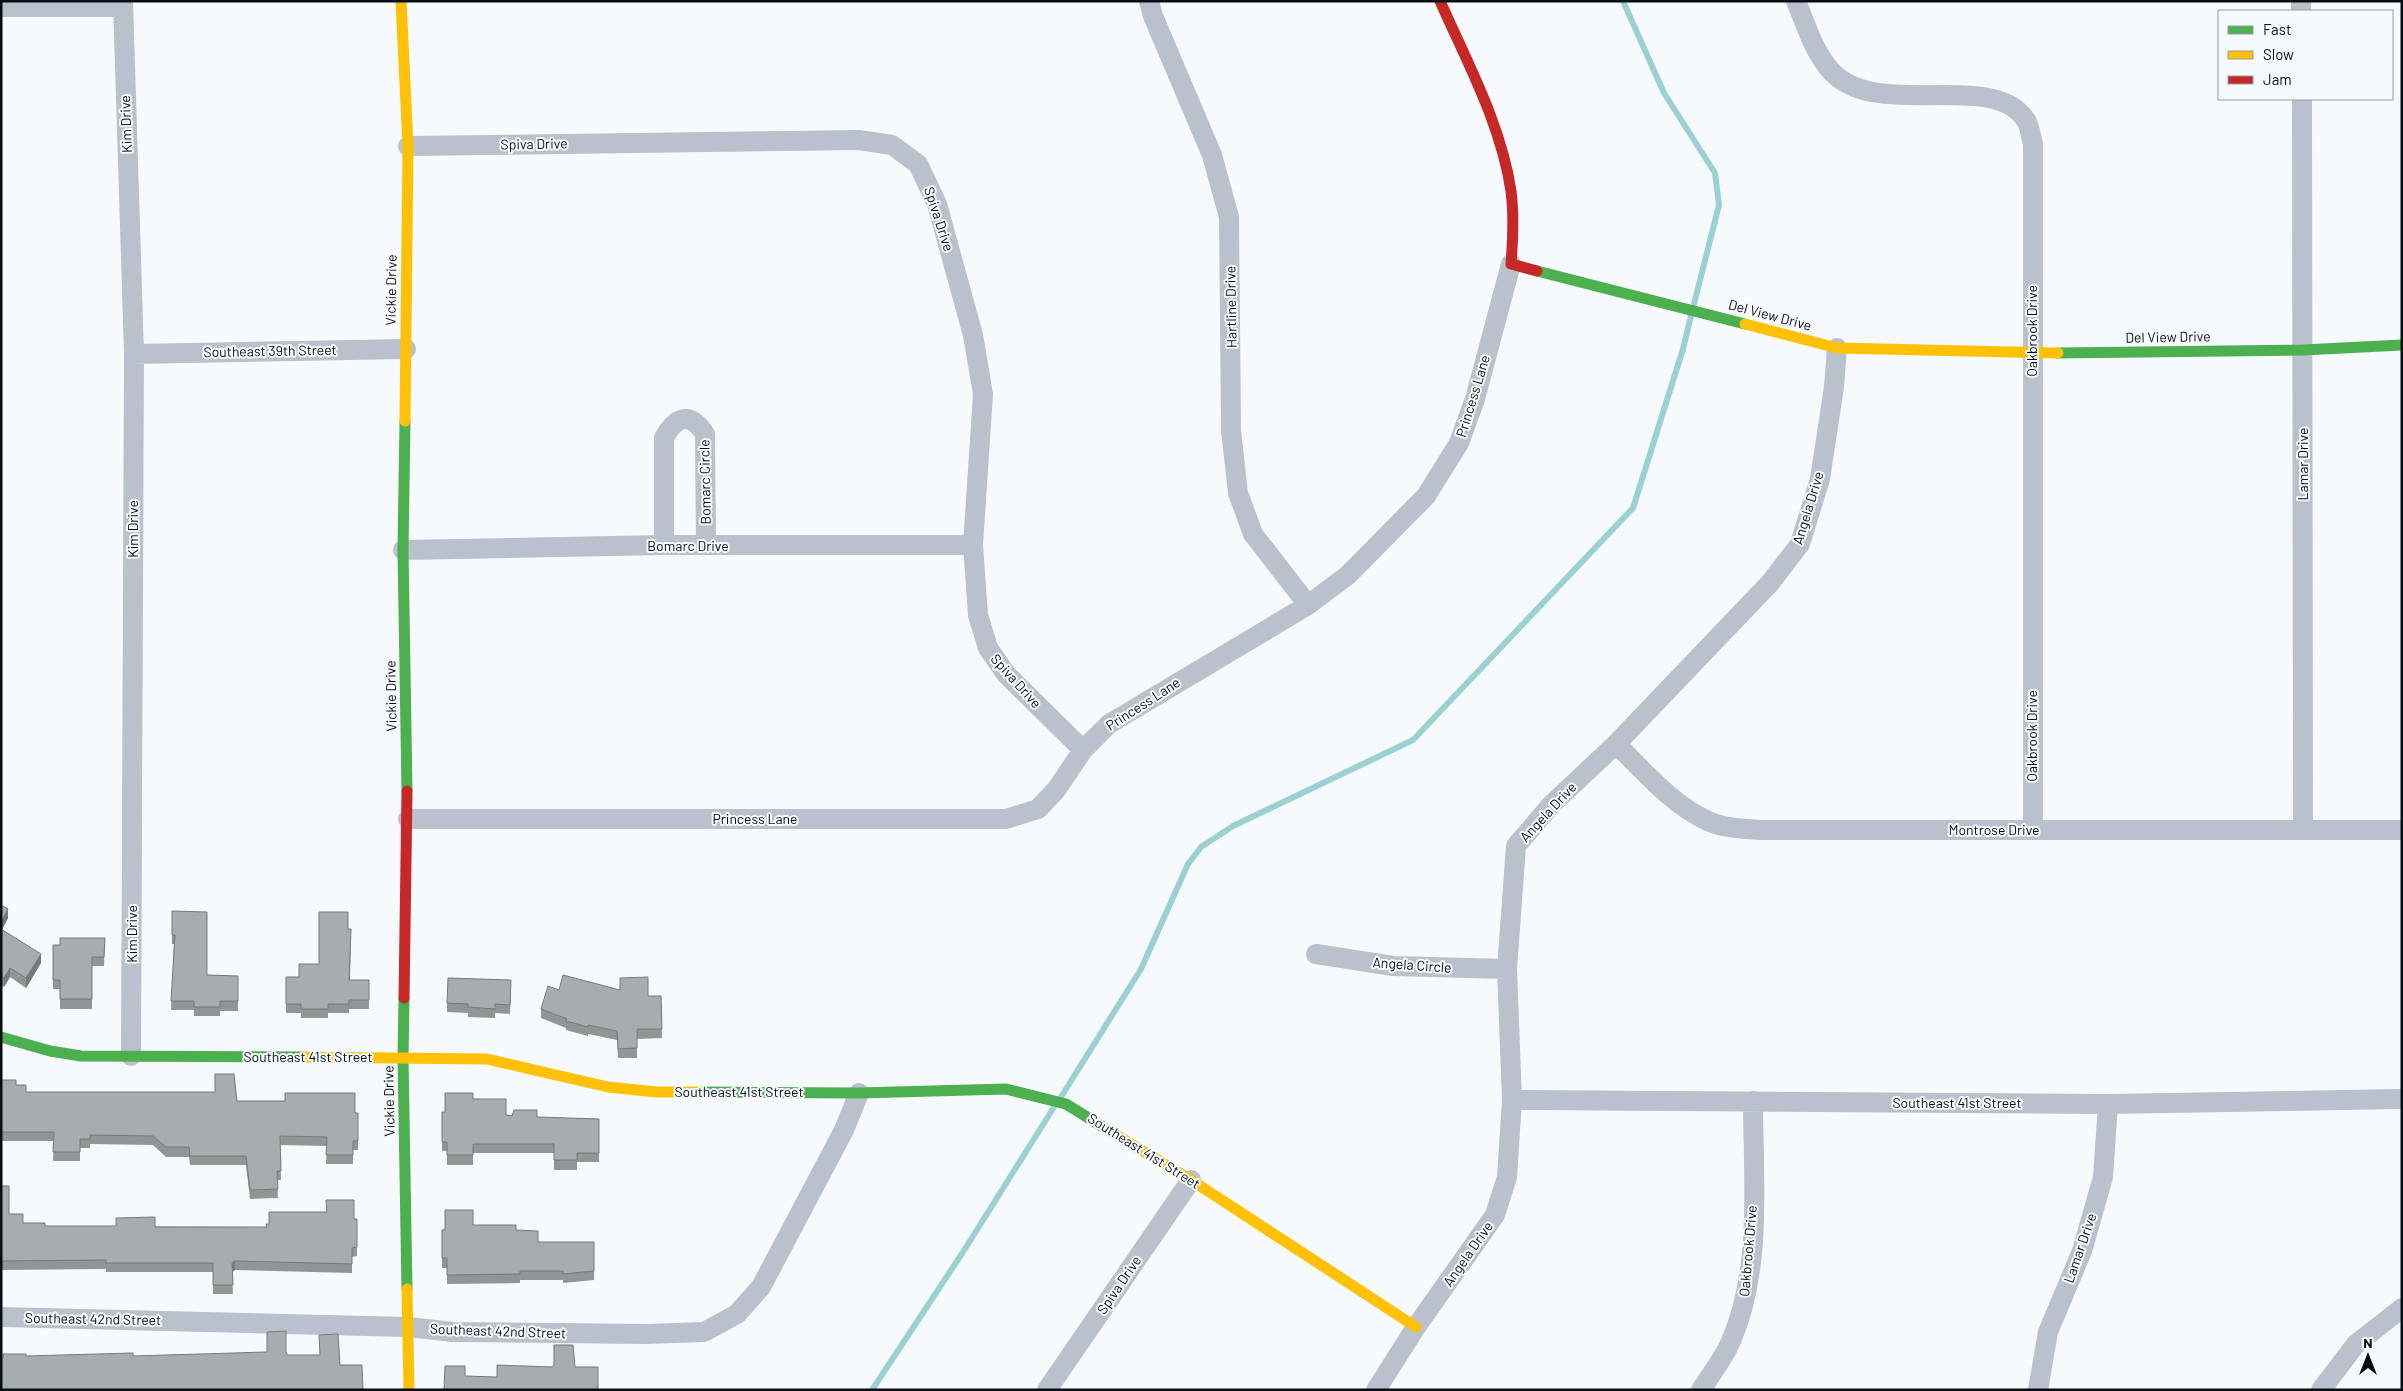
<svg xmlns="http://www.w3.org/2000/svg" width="2403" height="1391" font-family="Barlow,sans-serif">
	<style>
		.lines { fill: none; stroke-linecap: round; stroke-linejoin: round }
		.stream { stroke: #9bd1d2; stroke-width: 6 }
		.street { stroke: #bac1cc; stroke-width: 20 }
		.fast { stroke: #4caf50; stroke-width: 11 }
		.slow { stroke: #ffc107; stroke-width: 11 }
		.jam { stroke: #c62828; stroke-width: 11 }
		.wall { fill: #909596 }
		.shaded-wall { fill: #75797a }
		.building { fill: #a7adaf; stroke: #75797a }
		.labels { text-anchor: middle; stroke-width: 4; stroke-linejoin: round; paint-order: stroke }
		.street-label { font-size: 14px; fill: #070e13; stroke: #f6fafd }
	</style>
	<rect width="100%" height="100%" fill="#f7fafc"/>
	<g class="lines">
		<path class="stream" d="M1623 1 1664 93 1715 173 1719 205 1694 304
			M1061 1097 1141 969 1188 864 1201 847 1233 826 1413 740 1633 508 1683 349 1691 316
			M872 1390 963 1252 1054 1107"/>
		<path class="street" d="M123 1 134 354 131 1056
			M1149 1 1153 16 1212 155 1229 217 1231 430 1238 493 1253 534 1308 605
			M1796 1C1806 25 1814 53 1832 72 1878 121 1996 68 2027 122 2030 128 2031 137 2033 144V830
			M2301 1V11
			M1 7H123
			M2302 99 2303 830
			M408 146 859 140 892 145 918 164 937 204 973 335 983 394 973 545 978 615 988 648 1006 674 1083 750
			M134 354 406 349
			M664 545V438C676 416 690 411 705 434L706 545
			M403 550 664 545H973
			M1616 744C1644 771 1672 805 1708 821 1725 829 1747 829 1765 830H2402
			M408 819H1006L1038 809 1056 790 1083 750 1109 724 1308 605 1348 575 1426 496 1459 443 1475 399 1511 264
			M1316 954 1393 966 1507 969
			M1512 1100 2108 1104 2402 1099
			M1 1317 408 1327 453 1332 646 1334 704 1332 737 1314 761 1287 844 1130 859 1093
			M1047 1390 1191 1180
			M1376 1390 1416 1327 1495 1215 1507 1177 1512 1100 1507 969 1516 846 1551 805 1616 744 1770 583 1800 544 1820 479 1834 387 1837 348
			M1701 1390C1711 1374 1724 1358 1731 1341 1763 1267 1753 1179 1753 1101
			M2038 1390 2048 1332 2082 1251 2103 1177 2108 1104
			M2321 1390 2356 1344 2402 1308"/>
		<path class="fast" d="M1537 271 1745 324
			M2058 353 2303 350 2402 345
			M405 421 403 550 407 791
			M404 998 403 1058 407 1289
			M1 1037 50 1051 81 1056 303 1057
			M701 1092 859 1093 1006 1089 1066 1104 1103 1127"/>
		<path class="slow" d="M401 1 408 146 405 421
			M1745 324 1837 348 2058 353
			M303 1057 487 1059 608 1087 656 1092H701
			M1103 1127 1191 1180 1416 1327
			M407 1289 409 1390"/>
		<path class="jam" d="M1440 1C1467 62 1501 124 1511 191 1514 215 1513 240 1511 264L1537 271
			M404 998 407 791"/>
	</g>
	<path class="wall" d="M1 905 8 918 2 930 41 963 26 988 10 977 4 987 1 985Z
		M172 911 207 975 238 976V1011H220V1016H194V1010H171L174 944H172Z
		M348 929 351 938 350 980H369V1009H349V1013H328V1018H301V1013H286V977H299L319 964Z
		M105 938 104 966H92V1009H60V989H53V945H60Z
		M511 989 510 1014 495 1013V1018L468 1017V1013L447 1012V1003Z
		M559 990H620L648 996H661L662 1038 637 1039V1058H618L617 1040 588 1034V1036L566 1030V1028L541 1018V1009Z
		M1 1080 16 1085 26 1092 237 1101 358 1113V1150H353V1164H326L327 1146 280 1145 281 1180H277L278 1198 250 1199 246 1165H190L189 1157H166L153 1145 90 1144V1148H80V1161H53L54 1141H1Z
		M473 1099 506 1115 537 1117 599 1119V1162H577V1170H554V1153H473V1165H447V1151H442V1112H445Z
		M1 1186 9 1214 23 1223 45 1226 267 1227 269 1224V1212L357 1219V1256L352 1257V1273L235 1270 232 1272 233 1294H213V1272H106V1269L1 1270Z
		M473 1225 516 1230 538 1242H594V1280L563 1283V1280H520V1283L447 1284V1268H442V1230Z"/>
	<path class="shaded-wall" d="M8 909V918L1 931V922Z
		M41 954V963L26 988V978Z
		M10 968V977L4 987V978Z
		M235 1261V1270L232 1272V1263Z"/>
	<path class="building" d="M1 905 8 909 1 922Z
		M172 911 207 912V975L238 976V1001H220V1007H194V1001H171L175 935H172Z
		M319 912H348V929H351L349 980H369V1000H349V1004H328V1009H301V1004H286V977H299V964H319Z
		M1 929 41 954 26 978 10 968 4 978 1 976Z
		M60 938H105L104 957H92V999H60V980H53V945H60Z
		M563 975 620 990V978L648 977V996H661L662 1029H637V1048L618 1049 617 1031 588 1025V1027L566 1021 567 1019 541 1009 548 986 559 990Z
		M448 978 511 980 510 1005 495 1004V1009L468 1007V1004L447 1003Z
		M215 1074H234L237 1101H285V1093H355V1113H358V1141H353V1155H326L327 1137 280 1136 281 1171H277L278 1189 250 1190 246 1156H190L189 1147H166L153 1136 90 1135V1139H80V1152H53L54 1132H1V1080H16V1085H26V1092H215Z
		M445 1093H473V1099H506V1115L512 1116 514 1110H537V1117L599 1119V1153H577V1160H554V1144H473V1155H447V1142H442V1112H445Z
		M1 1186H9V1214H23V1223H45V1226H116V1218L155 1217V1227H267L266 1224H269V1212H327L326 1200H354V1219H357V1247L352 1248V1264L235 1261 232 1263 233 1285H213V1263H106V1260L1 1261Z
		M445 1210H473V1225H516V1230L538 1231V1242H594V1271L563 1274V1271H520V1274L447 1275V1258H442V1230H445Z
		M286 1331V1353L288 1355H320L319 1335 338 1334 340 1365H362L363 1390H1V1358H3V1354H26V1356L133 1353V1356L267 1352V1332Z
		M554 1345H573L575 1367H598V1390H444L445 1366H465V1376L497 1377V1365L552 1367 554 1365Z"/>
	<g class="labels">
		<g class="street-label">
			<text transform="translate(126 124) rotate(-92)" y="5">Kim Drive</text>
			<text transform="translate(534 144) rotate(-1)" y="5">Spiva Drive</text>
			<text transform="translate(939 219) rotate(72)" y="5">Spiva Drive</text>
			<text transform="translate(391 290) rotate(-89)" y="5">Vickie Drive</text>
			<text transform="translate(1231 307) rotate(-91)" y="5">Hartline Drive</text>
			<text transform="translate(1770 315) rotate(15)" y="5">Del View Drive</text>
			<text transform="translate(2032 331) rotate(-90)" y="5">Oakbrook Drive</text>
			<text transform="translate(2168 337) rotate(-1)" y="5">Del View Drive</text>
			<text transform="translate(270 351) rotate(-1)" y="5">Southeast 39th Street</text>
			<text transform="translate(1473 396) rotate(-73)" y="5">Princess Lane</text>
			<text transform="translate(2303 464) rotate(-90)" y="5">Lamar Drive</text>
			<text transform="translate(705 482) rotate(-91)" y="5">Bomarc Circle</text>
			<text transform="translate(1808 508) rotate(-73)" y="5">Angela Drive</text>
			<text transform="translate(133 529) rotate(-90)" y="5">Kim Drive</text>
			<text x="688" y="551">Bomarc Drive</text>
			<text transform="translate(1016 681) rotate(48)" y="5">Spiva Drive</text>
			<text transform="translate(391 696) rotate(-91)" y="5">Vickie Drive</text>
			<text transform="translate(1143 704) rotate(-33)" y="5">Princess Lane</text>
			<text transform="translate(2032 736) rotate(-90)" y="5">Oakbrook Drive</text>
			<text transform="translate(1548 812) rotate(-47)" y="5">Angela Drive</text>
			<text x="755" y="824">Princess Lane</text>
			<text x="1994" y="835">Montrose Drive</text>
			<text transform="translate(132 934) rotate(-90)" y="5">Kim Drive</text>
			<text transform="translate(1412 965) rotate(4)" y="5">Angela Circle</text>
			<text x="308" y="1062">Southeast 41st Street</text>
			<text x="739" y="1097">Southeast 41st Street</text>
			<text transform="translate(389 1101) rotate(-91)" y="5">Vickie Drive</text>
			<text x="1957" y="1108">Southeast 41st Street</text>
			<text transform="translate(1144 1151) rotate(32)" y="5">Southeast 41st Street</text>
			<text transform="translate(2080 1248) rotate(-71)" y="5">Lamar Drive</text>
			<text transform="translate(1748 1251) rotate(-85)" y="5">Oakbrook Drive</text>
			<text transform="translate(1468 1254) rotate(-55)" y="5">Angela Drive</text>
			<text transform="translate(1119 1285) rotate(-56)" y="5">Spiva Drive</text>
			<text transform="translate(93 1319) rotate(1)" y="5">Southeast 42nd Street</text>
			<text transform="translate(498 1331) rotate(2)" y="5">Southeast 42nd Street</text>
		</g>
	</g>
	<rect width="2403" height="1391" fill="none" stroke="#070e13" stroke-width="5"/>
	<rect x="2218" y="10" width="175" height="90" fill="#f6fafd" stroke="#969c9f"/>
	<rect x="2228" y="26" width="25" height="8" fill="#4caf50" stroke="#969c9f"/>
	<text x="2263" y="35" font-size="15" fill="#070e13">Fast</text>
	<rect x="2228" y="51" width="25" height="8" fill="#ffc107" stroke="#969c9f"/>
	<text x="2263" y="60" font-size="15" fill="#070e13">Slow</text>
	<rect x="2228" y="76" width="25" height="8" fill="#c62828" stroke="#969c9f"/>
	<text x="2263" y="85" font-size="15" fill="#070e13">Jam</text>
	<g transform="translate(2368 1356)" stroke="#f6fafd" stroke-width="4" paint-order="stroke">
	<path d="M0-4L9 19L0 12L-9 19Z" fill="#070e13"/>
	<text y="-8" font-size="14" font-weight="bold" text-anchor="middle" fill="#070e13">N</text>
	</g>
</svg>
